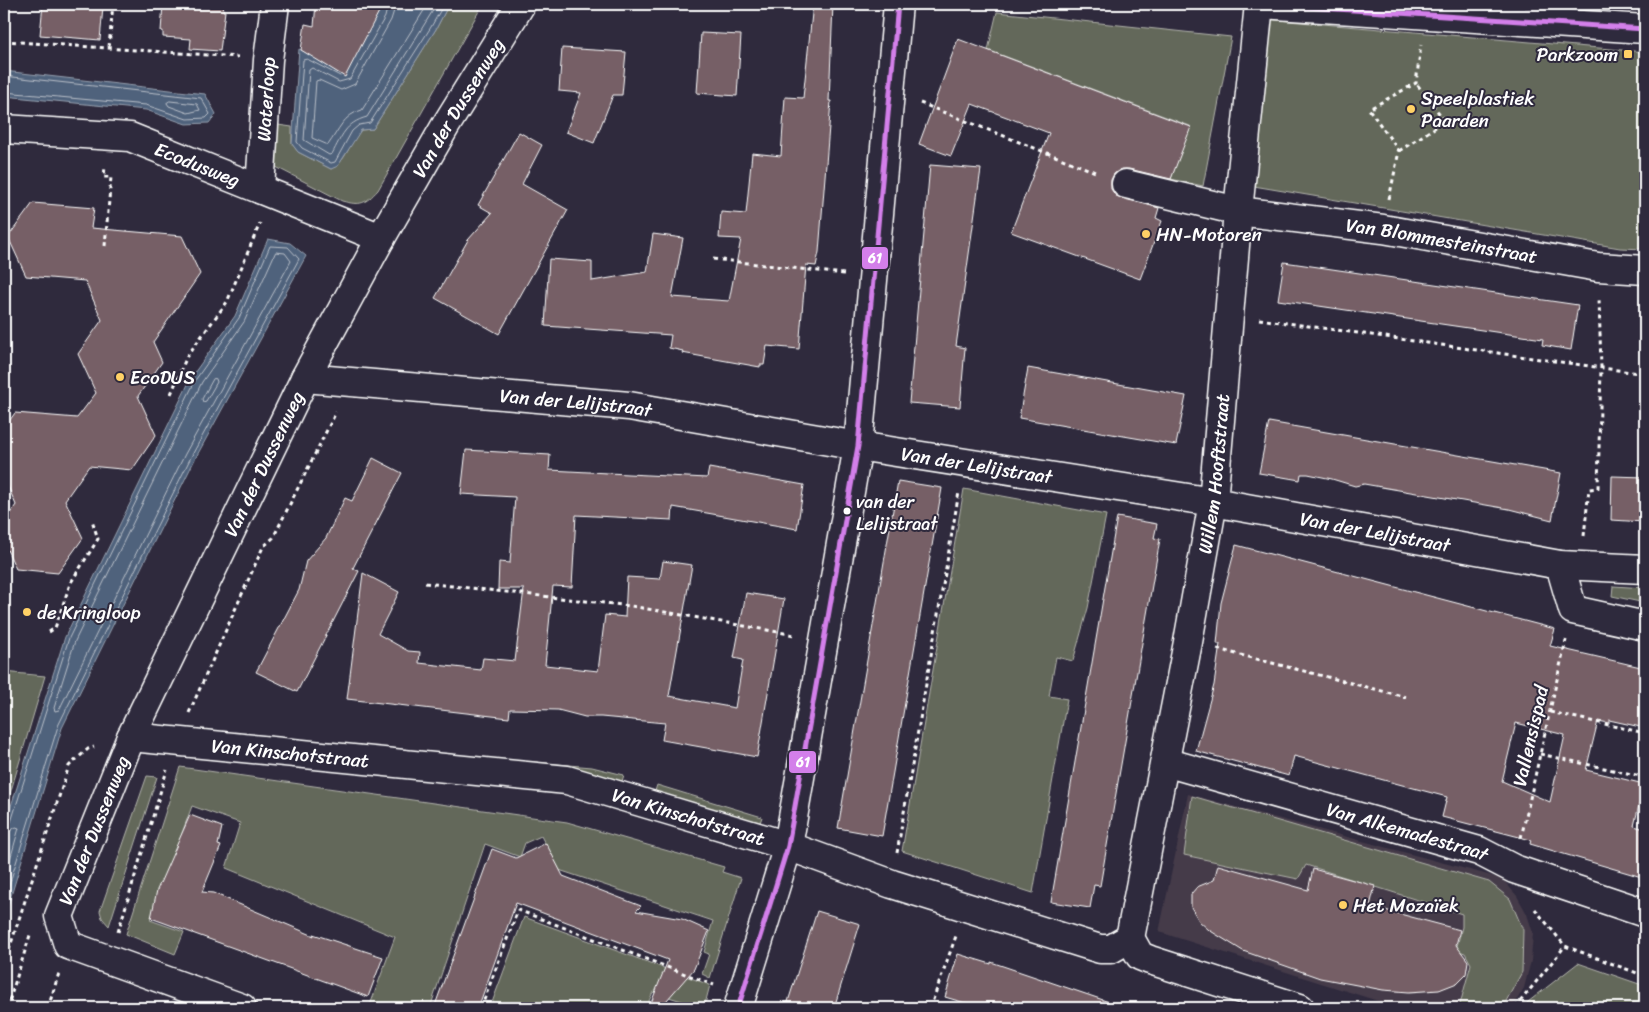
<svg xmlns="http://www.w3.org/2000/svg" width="1649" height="1012" font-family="Sriracha,sans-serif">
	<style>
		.built { fill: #443a49 }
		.green { fill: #64685a; stroke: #b2b4ac }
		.water { fill: #50627b; stroke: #96a1b0 }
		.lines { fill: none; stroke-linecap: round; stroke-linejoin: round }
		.shore { stroke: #b9c0ca; stroke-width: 1 }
		.building { fill: #765f66; stroke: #fff; fill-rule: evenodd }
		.minor-casing { stroke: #fff; stroke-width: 31 }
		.path { stroke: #fff; stroke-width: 3; stroke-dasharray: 4 4; stroke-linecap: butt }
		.minor { stroke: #2f2a3d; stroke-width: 28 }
		.bus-1-casing { stroke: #2f2a3d; stroke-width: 9 }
		.bus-1 { stroke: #d37fea; stroke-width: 5 }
		.poi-dot { fill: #ffd166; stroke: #2f2a3d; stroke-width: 2 }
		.bus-dot { fill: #fff; stroke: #2f2a3d; stroke-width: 2 }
		.labels { text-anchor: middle; stroke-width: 4; stroke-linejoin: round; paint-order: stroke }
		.bus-label { font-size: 18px; fill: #fff; stroke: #2f2a3d; text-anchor: start }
		.poi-label { font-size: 19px; fill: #fff; stroke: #2f2a3d; text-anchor: start }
		.street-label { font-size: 19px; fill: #fff; stroke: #2f2a3d }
		.line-badge { stroke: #2f2a3d; stroke-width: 2 }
		.badge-label { font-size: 14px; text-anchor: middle; font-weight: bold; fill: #fff }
	</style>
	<rect width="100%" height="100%" fill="#2f2a3d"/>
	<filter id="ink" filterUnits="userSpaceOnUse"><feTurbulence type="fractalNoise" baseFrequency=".02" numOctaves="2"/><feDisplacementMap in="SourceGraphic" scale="10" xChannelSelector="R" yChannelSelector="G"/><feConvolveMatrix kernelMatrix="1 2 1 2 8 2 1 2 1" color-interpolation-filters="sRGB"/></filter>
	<g filter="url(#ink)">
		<path class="built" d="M1188 794 1496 877 1505 882 1517 896 1527 914 1533 933 1531 961 1524 988 1512 1008H1400L1159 932Z"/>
		<path class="green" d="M449 4H483L378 190C365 204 361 206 342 201L276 167 274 158 278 125 292 127V144L298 152 331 169C346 163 350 141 361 130L373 129 436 29Z
			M997 12 1231 37 1203 186 1171 179 1190 126 988 50Z
			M1265 19 1645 52V249L1620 248 1248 185Z
			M964 489 1106 515 1088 608 1073 661 1056 657 1049 696 1067 699 1033 893 902 851Z
			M1613 586 1645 588V603L1612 596Z
			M4 672 45 676 4 814Z
			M534 762 592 767 624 775 620 787 533 773Z
			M180 767 567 822 724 867 722 872 741 878 710 978 702 974 709 954 704 952 713 921 559 870 541 836 525 843 520 857 485 844 430 1008H369L395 937 226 868 240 823 192 806 150 920 184 932 175 954 126 934Z
			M147 776 157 777 109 926 102 918 100 911Z
			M657 785 762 817 758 828 653 797Z
			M1192 796 1489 882 1510 899 1523 930 1522 972 1505 1003 1498 1008H1459L1471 964 1465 953 1456 950 1462 927V914L1306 865 1298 879 1184 855Z
			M524 917 710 985 704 1008 653 992 646 1008H490Z
			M1578 963 1645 986V1008H1524L1528 1002Z"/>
		<path class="water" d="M378 4H449L436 29 373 129 361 130 338 166 331 169 298 152 292 144 299 49 342 71Z
			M4 71 205 94 216 114 209 123 186 124 146 110 4 96Z
			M268 239 290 243 306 256 195 459 62 728 4 919V828L65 637 192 376 235 316Z"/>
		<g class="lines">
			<path class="shore" d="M388 4 385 17 350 79 339 82 312 68 309 70 304 140 329 155 332 154C342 136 345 123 367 117L437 4
				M396 4 391 20 355 84 341 90 319 80 316 81 312 138 328 145C339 130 343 115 362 110L428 4
				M4 76 201 98 210 114 206 118 187 119 146 105 4 92
				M340 76 307 59 303 60 297 142 302 148 331 163 335 162 352 131 359 125 370 123 431 27 444 4
				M170 101 197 104 200 110 188 113 169 106 167 103Z
				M276 252 285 253 291 261 185 454 59 710 55 711 54 708 75 641 202 382 244 322Z
				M216 379 217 382 206 401 203 402 202 399 213 379Z
				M4 826 11 822 69 638 196 379 239 318 270 246 288 247 299 259 191 457 58 726 4 902
				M4 832 10 831 16 827 19 828 4 881"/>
		</g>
		<path class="building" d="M43 4H93V6L103 7 100 40 40 35Z
			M163 4H224L223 11H225L220 51 190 49 191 39 163 37V31H161Z
			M316 4H383L345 77 301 50 305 24 314 26Z
			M813 4H833L829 101H831L819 252 816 266 806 265 799 349 767 346 764 365H760V367L682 353 683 351 669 348 671 335 545 326 549 259 592 262V281L647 272 653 234 683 238 672 297 729 301 741 239 719 238 721 212 746 214 752 153 781 156 785 97 803 98Z
			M701 33 741 35 737 96 697 93Z
			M958 39 1191 127 1171 179 1129 169H1121L1114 174 1111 180V189L1116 196 1159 208 1156 218 1162 221 1140 279 1011 232 1049 133 972 104 951 156 919 144Z
			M562 48 626 52 622 95H613L594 143 566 132 581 93 559 91Z
			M519 132 542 145 522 184 568 210 499 334 435 298 468 240 492 213 478 205Z
			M930 165 981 169 956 346 965 348 960 407 909 403Z
			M33 203 94 208 91 228 182 236 200 274 153 342 162 362 138 396 156 435 132 470 89 466 65 500 83 538 58 573 16 569 4 543V522L16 505 4 477V428L15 413 77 418 96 393 78 354 102 320 85 281 26 276 8 237Z
			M1284 262 1578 305 1571 350 1542 345 1543 339 1278 300Z
			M1028 368 1186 396 1176 445 1019 418Z
			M1269 422 1561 473 1552 520 1509 509 1364 484 1355 486 1332 479 1308 474H1301L1300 480 1259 473Z
			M466 450 550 455 549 470 707 478 709 468 804 485 797 529 673 507 672 520 576 515 572 587 553 586 545 665 598 671 605 615 625 617 627 577 660 579 663 561 692 565 669 696 735 708 743 660 734 658 746 593 784 599 757 757 662 740 665 723 601 717H585L558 710 510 709 509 718 347 699 363 573 399 592 378 634 408 651 420 652 419 663 481 670 483 658 515 661 524 589H498L499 562 510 563 515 497 461 494Z
			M373 458 402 473 353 568 359 571 297 692 256 672 299 590 306 561 326 538 345 498 352 501Z
			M1612 476 1645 477V522L1611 520Z
			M898 481 942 488 882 836 838 828Z
			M1117 517 1157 524 1154 538 1160 539 1100 886 1094 885 1090 908 1051 902Z
			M1236 545 1555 629 1550 646 1645 668V728L1609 720V723L1598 721 1586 770 1644 784 1634 826 1645 829V878L1530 844 1531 840 1442 817 1447 797 1294 756 1289 776 1196 751 1214 685 1220 644H1217L1221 603ZM1516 723 1565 735 1550 802 1502 781Z
			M190 815 222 827 218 845 221 846 202 892 213 893 314 936 313 934 383 957 368 997 151 918 157 890Z
			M546 843 563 876 641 906 636 911 682 919 709 931 694 969 660 1008H649L668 960 516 903 478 1008H434L492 849 516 858Z
			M1218 865 1308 890 1313 869 1375 886 1370 906 1460 930 1456 945 1468 961 1466 974 1457 983 1439 990 1409 992 1383 990 1320 978 1243 951 1209 930 1199 921 1191 907V894L1197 887 1214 880Z
			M817 911 860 924 834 1008H786Z
			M958 954 991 964V962L1115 1004 1114 1008H982L945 997Z"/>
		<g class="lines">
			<defs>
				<g id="minor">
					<path d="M1261 4 1645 29"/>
					<path id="s1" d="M4 129 130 137 381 238"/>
					<path id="s2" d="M1126 184 1238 211 1383 229 1598 267 1645 270"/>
					<path id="s3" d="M260 189 268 60 275 4"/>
					<path id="s4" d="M305 378 629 406 858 446 1213 502 1560 565 1645 569"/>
					<path d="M1560 565 1573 610 1645 626"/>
					<path id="s5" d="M131 737 567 780 788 846 892 884 1100 949H1111L1130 938 1140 956 1150 960 1300 1008"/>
					<path id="s6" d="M1165 762 1479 851 1514 869 1645 913"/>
					<path id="s7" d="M1130 938 1188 642 1213 502 1238 211 1259 4"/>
					<path id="s8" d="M242 1008 68 945 59 916 131 737 305 378 381 238 446 125 521 4"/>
					<path d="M738 1008 788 846 858 446 898 4"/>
				</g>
			</defs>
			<use href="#minor" class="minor-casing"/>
			<path class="path" d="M4 41 238 57
				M109 47 113 4
				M920 103 1098 173
				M1399 151 1445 121 1416 83
				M1389 199 1399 151 1369 109 1416 83 1421 45
				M105 246 111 177H104L105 166
				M713 259 844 274
				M1259 319 1645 374
				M171 394 187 356 227 302 260 223
				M1584 536 1589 489 1598 488 1601 368 1599 298
				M425 583 631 606 795 635
				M49 632 55 628 70 584 98 539 92 520
				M1217 649 1406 697
				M1550 712 1645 733
				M189 713 263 547 273 538 336 412
				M1540 754 1645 777
				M1521 838 1566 640
				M897 853 959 492
				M1535 909 1565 946 1645 976
				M118 932 167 770
				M4 965 69 766 88 749 94 747
				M7 1008 31 932
				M48 1008 59 973
				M481 1008 518 910 714 985
				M930 1008 956 936
				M1515 1008 1565 946"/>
			<use href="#minor" class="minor"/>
			<defs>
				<path id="bus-1" d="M1261 4 1645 29
					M738 1008 788 846 858 446 898 4"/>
			</defs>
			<use href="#bus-1" class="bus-1-casing"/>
			<use href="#bus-1" class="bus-1"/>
		</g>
	</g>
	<g class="poi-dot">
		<rect x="1623" y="49" width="10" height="10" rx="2.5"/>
		<circle cx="1411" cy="109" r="5"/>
		<circle cx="1146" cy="234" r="5"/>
		<circle cx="120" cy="377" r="5"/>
		<circle cx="27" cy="612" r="5"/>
		<circle cx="1343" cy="905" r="5"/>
	</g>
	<circle class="bus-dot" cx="847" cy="511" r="4.5"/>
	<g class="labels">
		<g class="bus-label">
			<text x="856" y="508">van der<tspan x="856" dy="22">Lelijstraat</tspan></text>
		</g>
		<g class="poi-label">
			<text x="1618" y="61" text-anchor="end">Parkzoom</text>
			<text x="1421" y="105">Speelplastiek<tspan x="1421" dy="22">Paarden</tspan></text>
			<text x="1156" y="241">HN-Motoren</text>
			<text x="130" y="384">EcoDUS</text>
			<text x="37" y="619">de Kringloop</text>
			<text x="1353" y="912">Het Mozaïek</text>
		</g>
		<g class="street-label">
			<text dy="7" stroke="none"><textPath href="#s3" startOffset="90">Waterloop</textPath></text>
			<text dy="7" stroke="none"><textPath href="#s8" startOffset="1118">Van der Dussenweg</textPath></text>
			<text dy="7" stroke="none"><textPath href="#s1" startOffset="199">Ecodusweg</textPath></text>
			<text dy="7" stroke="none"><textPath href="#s2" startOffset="321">Van Blommesteinstraat</textPath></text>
			<text dy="7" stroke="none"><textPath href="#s4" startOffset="272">Van der Lelijstraat</textPath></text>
			<text dy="7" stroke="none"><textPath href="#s8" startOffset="712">Van der Dussenweg</textPath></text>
			<text dy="7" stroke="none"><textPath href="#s4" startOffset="678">Van der Lelijstraat</textPath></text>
			<text dy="7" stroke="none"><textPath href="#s7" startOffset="472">Willem Hooftstraat</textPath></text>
			<text dy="7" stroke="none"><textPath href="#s4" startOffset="1082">Van der Lelijstraat</textPath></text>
			<text transform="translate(1530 736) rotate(-77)" y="7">Vallensispad</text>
			<text dy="7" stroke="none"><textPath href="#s5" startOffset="160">Van Kinschotstraat</textPath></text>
			<text dy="7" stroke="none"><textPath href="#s5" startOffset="565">Van Kinschotstraat</textPath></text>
			<text dy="7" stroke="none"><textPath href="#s8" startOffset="308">Van der Dussenweg</textPath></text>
			<text dy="7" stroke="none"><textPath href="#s6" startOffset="252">Van Alkemadestraat</textPath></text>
		</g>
	</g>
	<g class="line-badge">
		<rect x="861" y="246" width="28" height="24" rx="5" fill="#d37fea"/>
		<rect x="788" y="750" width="29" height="24" rx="5" fill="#d37fea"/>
	</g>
	<g class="badge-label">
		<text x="875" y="263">61</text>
		<text x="803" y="767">61</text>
	</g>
	<rect width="1649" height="1012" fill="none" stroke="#2f2a3d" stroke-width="20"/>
	<rect x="10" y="10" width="1629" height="992" fill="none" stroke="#fff" stroke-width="2" filter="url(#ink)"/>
</svg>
